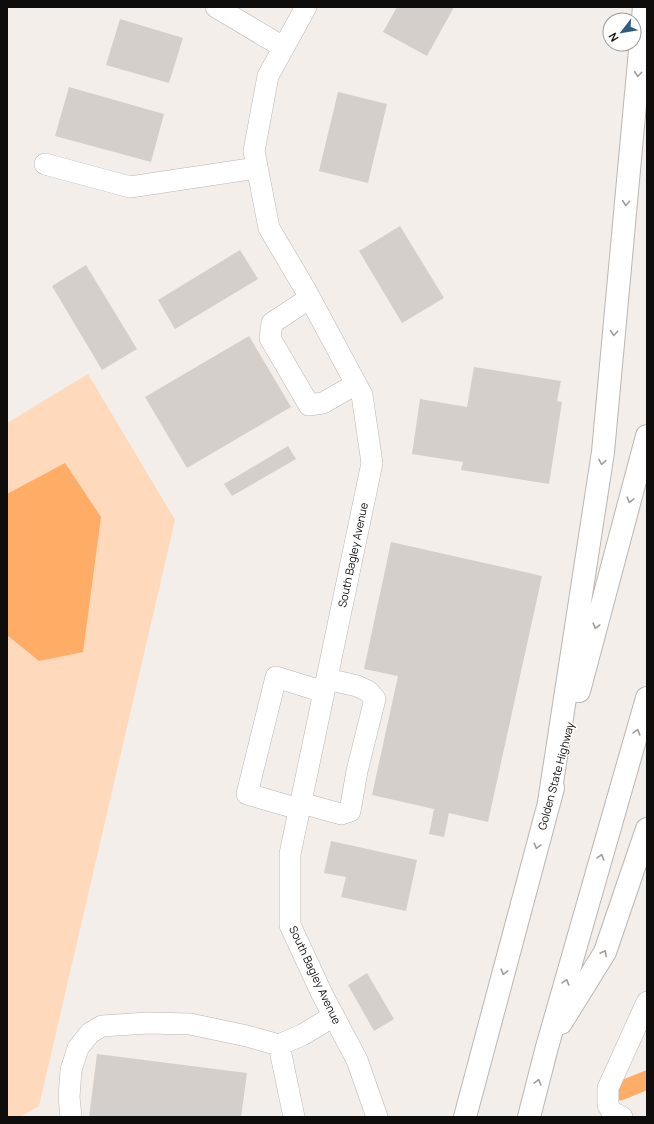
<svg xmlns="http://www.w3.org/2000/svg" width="654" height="1124" font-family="Manrope,sans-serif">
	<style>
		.green { fill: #fed9bb }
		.water { fill: #ffad66 }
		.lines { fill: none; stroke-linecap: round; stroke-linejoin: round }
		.canal { stroke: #ffad66; stroke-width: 19 }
		.building { fill: #d4cfcb }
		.minor-casing { stroke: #bbb6b2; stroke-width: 22 }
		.highway-casing { stroke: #bbb6b2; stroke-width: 24 }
		.minor { stroke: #fff; stroke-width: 21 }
		.highway { stroke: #fff; stroke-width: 22 }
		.oneway { stroke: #9f9e9d }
		.labels { text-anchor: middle; stroke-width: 3; stroke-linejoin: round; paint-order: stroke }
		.street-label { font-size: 11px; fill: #0e0d0b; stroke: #fff }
	</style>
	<rect width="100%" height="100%" fill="#f3eeea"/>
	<path class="green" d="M88 374 175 520 39 1106 20 1117H7V423Z"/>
	<path class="water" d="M65 463 101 517 83 652 39 661 7 635V494Z"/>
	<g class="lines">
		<path class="canal" d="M620 1091 647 1080"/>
	</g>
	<path class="building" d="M397 7H454L427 56 383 32Z
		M120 19 183 38 169 83 106 65Z
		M69 87 164 114 151 162 55 136Z
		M338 92 387 104 368 183 319 171Z
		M400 226 444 298 402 323 359 251Z
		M240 250 258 279 175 329 158 300Z
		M86 265 137 349 102 370 52 286Z
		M249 336 291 407 187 468 145 397Z
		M474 367 561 381 557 401 562 402 549 484 461 470 463 462 412 454 420 399 467 407Z
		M288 446 296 459 232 496 224 484Z
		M391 542 542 576 488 822 449 813 444 837 429 834 434 809 372 795 398 676 364 669Z
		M331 841 417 860 406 911 341 897 346 877 324 873Z
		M367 973 394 1019 374 1031 348 985Z
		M97 1054 247 1073 241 1117H89Z"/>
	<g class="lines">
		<defs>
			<path id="minor" d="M216 7 283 47
				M306 7 268 76 254 151 269 228 305 289 362 395 372 463 290 854V925L322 994 357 1060 377 1117
				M45 164 130 187 257 168
				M310 298 272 323 270 338 309 405 323 403 356 384
				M301 803 341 814 350 811 357 771 375 699 368 691 357 686 327 679
				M299 809 247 794 276 677 324 692
				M279 1045 294 1117
				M71 1117 69 1097 71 1070 78 1048 90 1033 102 1026 148 1023 190 1024 247 1036 279 1045 302 1035 334 1016
				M622 1117 612 1112 608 1105V1088L647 1002"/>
			<path id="highway" d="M579 691 647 436
				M549 802 603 452 644 7
				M561 1023 605 952 647 829
				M465 1117 553 788
				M529 1117 547 1047 647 698"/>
		</defs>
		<use href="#minor" class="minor-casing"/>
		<use href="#highway" class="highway-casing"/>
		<use href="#minor" class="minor"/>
		<use href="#highway" class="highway"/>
	</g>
	<defs><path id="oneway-chevron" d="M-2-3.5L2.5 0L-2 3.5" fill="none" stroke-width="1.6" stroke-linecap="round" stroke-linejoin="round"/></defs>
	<g class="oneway">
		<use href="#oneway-chevron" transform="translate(638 74) rotate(95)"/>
		<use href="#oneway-chevron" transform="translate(626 203) rotate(95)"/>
		<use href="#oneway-chevron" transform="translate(614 333) rotate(95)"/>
		<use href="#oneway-chevron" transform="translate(602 462) rotate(99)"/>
		<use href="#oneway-chevron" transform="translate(630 500) rotate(105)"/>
		<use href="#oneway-chevron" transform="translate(596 626) rotate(105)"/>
		<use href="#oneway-chevron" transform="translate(637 732) rotate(-74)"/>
		<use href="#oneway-chevron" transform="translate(537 846) rotate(105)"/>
		<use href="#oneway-chevron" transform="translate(601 857) rotate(-74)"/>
		<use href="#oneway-chevron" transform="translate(604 953) rotate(-63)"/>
		<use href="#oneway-chevron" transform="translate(504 972) rotate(105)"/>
		<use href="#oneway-chevron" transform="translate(566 982) rotate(-74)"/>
		<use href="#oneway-chevron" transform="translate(538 1082) rotate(-75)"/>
	</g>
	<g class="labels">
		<g class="street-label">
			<text transform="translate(353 555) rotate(-78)" y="4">South Bagley Avenue</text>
			<text transform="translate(556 776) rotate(-75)" y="4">Golden State Highway</text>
			<text transform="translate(315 975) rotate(65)" y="4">South Bagley Avenue</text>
		</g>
	</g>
	<rect width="654" height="1124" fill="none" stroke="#0e0d0b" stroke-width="16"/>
	<g transform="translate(622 32) rotate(239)"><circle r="19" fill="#ffffff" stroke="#9f9e9d"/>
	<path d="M0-3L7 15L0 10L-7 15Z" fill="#2f5d7c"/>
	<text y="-6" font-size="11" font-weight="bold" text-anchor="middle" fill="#0e0d0b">N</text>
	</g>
</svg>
